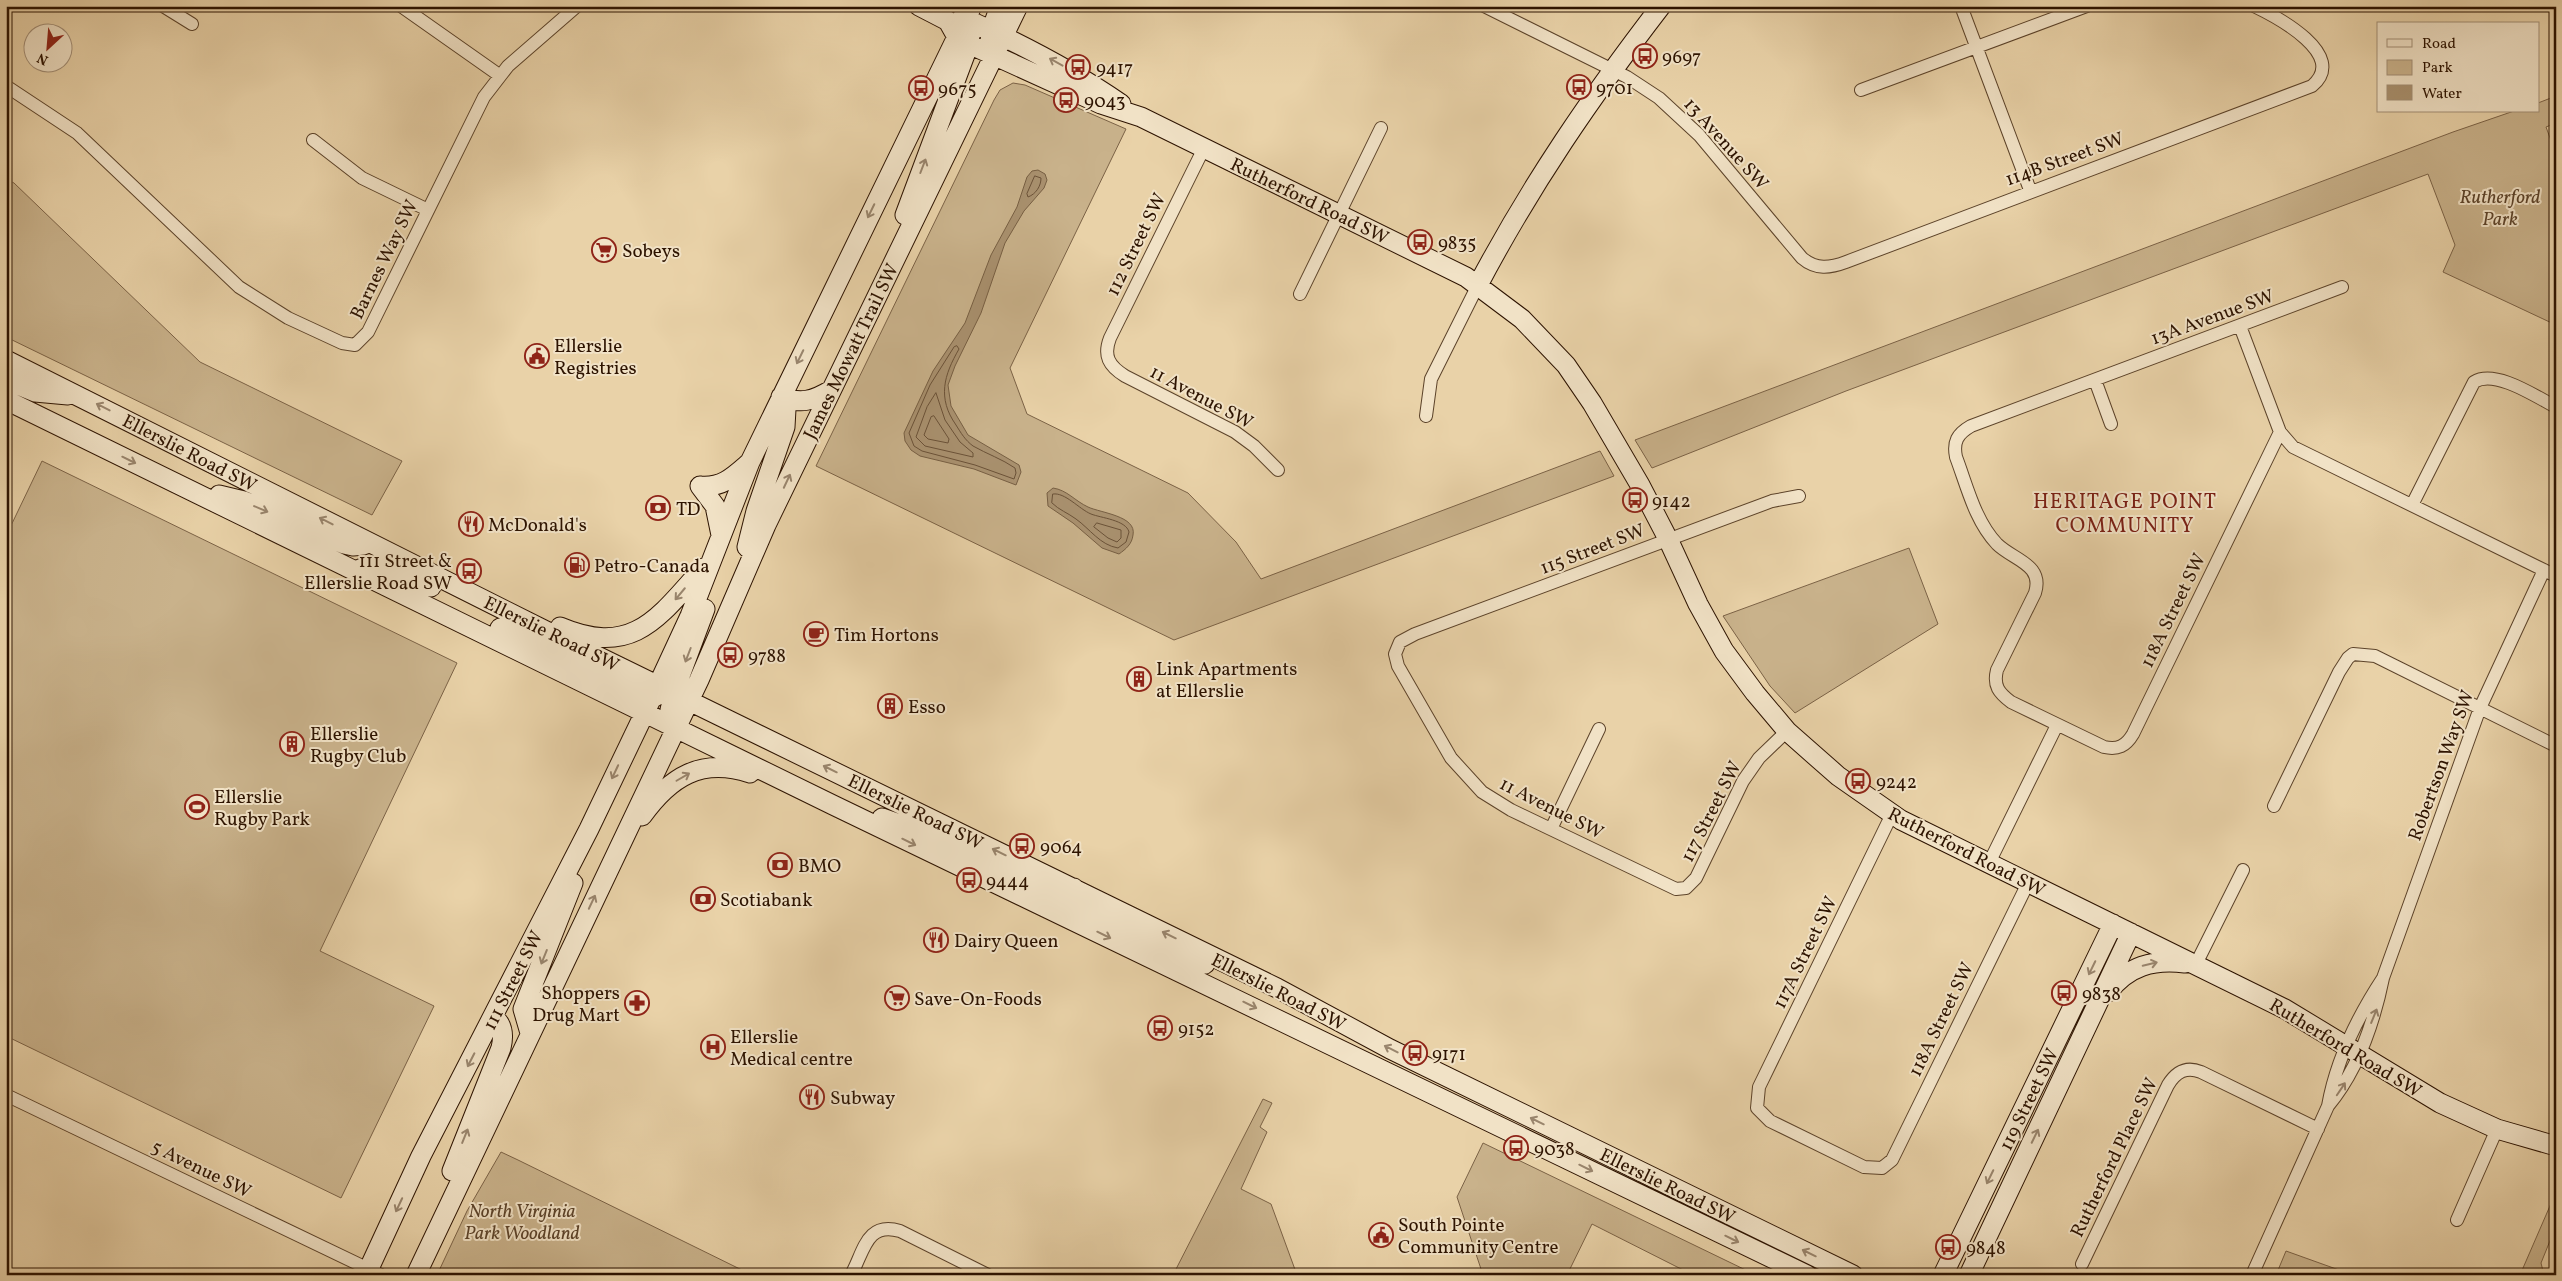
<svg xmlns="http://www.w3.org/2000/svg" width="2562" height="1281" font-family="Vollkorn,serif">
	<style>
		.green { fill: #c9b28b; stroke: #7b6246 }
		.water { fill: #a9916f; stroke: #775f43 }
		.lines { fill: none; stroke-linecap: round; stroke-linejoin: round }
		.shore { stroke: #6b5238; stroke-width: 1 }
		.street-casing { stroke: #5c432a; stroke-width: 14 }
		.secondary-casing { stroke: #2d1300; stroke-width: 21 }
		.street { stroke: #f1e2c6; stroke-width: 12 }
		.secondary { stroke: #f1e2c6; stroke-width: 19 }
		.oneway { stroke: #99856d }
		.labels { text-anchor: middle; stroke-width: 4; stroke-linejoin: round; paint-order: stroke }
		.poi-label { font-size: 19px; fill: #2d1300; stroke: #f1e2c6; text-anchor: start }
		.street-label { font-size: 19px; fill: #2d1300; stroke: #f1e2c6 }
		.park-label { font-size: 19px; font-style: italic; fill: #5c432a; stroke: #f1e2c6 }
		.quarter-label { font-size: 21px; letter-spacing: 1px; fill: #7a1f14; stroke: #f1e2c6 }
	</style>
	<rect width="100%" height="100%" fill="#e9d2a8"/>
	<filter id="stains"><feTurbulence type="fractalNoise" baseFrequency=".004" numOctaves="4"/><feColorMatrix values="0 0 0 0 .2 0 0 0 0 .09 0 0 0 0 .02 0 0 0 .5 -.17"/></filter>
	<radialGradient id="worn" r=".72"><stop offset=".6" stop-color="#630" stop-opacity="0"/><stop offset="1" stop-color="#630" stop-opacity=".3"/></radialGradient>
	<path class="green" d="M1013 83 1025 85 1126 129 1010 368 1027 414 1188 493 1236 542 1261 579 1600 451 1614 476 1174 640 816 466 994 100 1000 90Z
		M2556 96V123L2546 127 2556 154V325L2443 272 2455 245 2428 174 1846 391 1652 468 1635 440 2453 132 2514 111H2538V103Z
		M6 179 14 183 200 362 402 461 372 515 6 337Z
		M42 461 457 663 320 951 434 1006 341 1198 6 1036V536Z
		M1909 548 1938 624 1795 713 1770 686 1723 616Z
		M1263 1099 1272 1103 1260 1127 1267 1132 1241 1189 1271 1204 1297 1275H1173Z
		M1483 1143 1756 1275H1693L1592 1224 1567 1275H1483L1457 1197Z
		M501 1152 518 1160 746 1272 741 1275H437L467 1211Z
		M2556 1192V1226L2541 1263 2544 1275H2520Z
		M2286 1251 2353 1275H2276Z"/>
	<path class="water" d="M1038 170 1045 174 1047 180 1044 188 1024 211 1005 243 981 313 955 366 948 385 951 406 968 435 1019 465 1021 472 1016 485 974 469 920 456 911 450 905 441 904 433 933 371 965 323 991 255 1017 207 1027 177 1032 171Z
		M1053 488C1067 490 1075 501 1088 507 1101 513 1137 516 1133 535 1132 544 1126 549 1119 554L1102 548 1073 523 1048 506 1047 493Z"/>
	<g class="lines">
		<path class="shore" d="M1035 176 1041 178C1041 186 1036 194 1028 197L1027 194Z
			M957 346 959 349C944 375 937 398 956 425 961 433 965 440 973 446 987 454 1002 459 1015 468L1016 473 1014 479 975 465 922 451 914 446 909 433 930 385 954 347Z
			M936 393 945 420 960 442 973 453V457L925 446 916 437 927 407Z
			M934 416 949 439 948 443 928 439 924 435 931 417Z
			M1053 494C1065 492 1079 509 1091 514 1101 518 1126 520 1129 532L1126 542 1118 548C1100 545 1090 529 1076 519 1068 513 1059 510 1052 503Z
			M1097 523 1121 530V538L1117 542 1108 538 1094 527Z"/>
		<defs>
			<path id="street" d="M163 6 192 24
				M401 6 499 75
				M1484 6 1627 77 1659 98 1699 135 1802 258C1816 270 1830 268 1846 262L2312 86C2349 55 2277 17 2254 6
				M1961 6 2030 190
				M6 86 77 133 239 287 288 318 342 343 355 345 368 332 484 97 508 66 577 6
				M1861 90 2087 6
				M313 140 362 178 428 210
				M1204 148 1110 338C1103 356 1109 366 1125 376L1235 432 1254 446 1278 470
				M1300 294 1381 128
				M2240 326 2280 432 2293 447 2556 576
				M2095 380 2111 424
				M1426 416 1431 379 1478 285
				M2280 432 2133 734C2126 746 2118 750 2104 747L2011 702C1999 693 1993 686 1997 670L2035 593C2044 564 2013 560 1997 544 1975 521 1967 486 1956 457 1953 442 1957 434 1971 426L2342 287
				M2412 505 2474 382C2495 369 2535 396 2556 407
				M1787 731 1759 758 1743 781 1696 878 1686 888 1676 889 1511 810 1482 792 1451 758 1398 666 1395 654 1400 642 1415 634 1772 501 1799 496
				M2274 806 2339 672 2348 658 2353 654 2375 656 2556 746
				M1892 814 1759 1087 1757 1108 1770 1121 1864 1167 1882 1168 1892 1160 2028 883
				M1551 829 1599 729
				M1989 863 2057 725
				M2196 964 2243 870
				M2383 978C2358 1016 2336 1061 2328 1106 2358 1070 2374 1022 2383 978L2480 708 2544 570
				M6 1095 381 1275
				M2457 1220 2497 1129
				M2082 1264 2168 1085C2176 1072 2186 1066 2201 1072L2318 1129
				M851 1275C864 1252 866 1221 900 1231L988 1275
				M2252 1275 2328 1106"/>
			<path id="secondary" d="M919 6 948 21
				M960 20 966 19C1021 44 1072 70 1121 104
				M948 21 957 37 969 44 1101 104 1141 117 1466 277 1522 319 1566 365 1592 403 1640 485 1668 539 1698 604 1724 651 1755 693 1787 731 1838 776 1901 820 2285 1009 2440 1103 2497 1129 2556 1146
				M990 42 991 31 1000 6
				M905 215 966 52 971 32
				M1478 285C1532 183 1591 97 1661 6
				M6 360 548 632 1277 988 1390 1049 1853 1275
				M6 380 35 392 68 395
				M781 397C801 404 813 401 831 390
				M6 400 833 805 1807 1275
				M700 486C722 488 733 477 749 463
				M700 486 715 506 721 535
				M219 495 244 501 344 544 353 546 364 545
				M747 547 756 511 785 427 786 409 781 397
				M357 571C377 556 412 579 431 587
				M560 627C633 658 659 617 703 568
				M500 628 655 697
				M676 728 670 710 674 692 705 609
				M642 816C670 777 701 757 750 773
				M882 818 910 828 1053 893H1061L1074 888
				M1050 906 1065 904 1082 909 1186 957 1205 964
				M2108 992C2128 966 2153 959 2185 963
				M530 1033 523 1009 573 883
				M452 1171 501 1048C504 1036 503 1025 494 1017
				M366 1275 421 1156 589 829 658 685 690 616 750 462 972 6
				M416 1275 699 680 766 525 1018 6
				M1943 1275 2113 924
				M1969 1275 2131 933"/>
		</defs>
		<use href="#street" class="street-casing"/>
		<use href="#secondary" class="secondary-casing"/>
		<use href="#street" class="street"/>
		<use href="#secondary" class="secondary"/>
	</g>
	<defs><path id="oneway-shaft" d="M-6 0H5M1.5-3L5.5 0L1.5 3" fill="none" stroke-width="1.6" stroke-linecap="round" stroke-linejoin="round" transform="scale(1.25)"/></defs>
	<g class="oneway">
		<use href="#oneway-shaft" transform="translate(1056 62) rotate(-151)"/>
		<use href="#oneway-shaft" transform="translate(923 166) rotate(-69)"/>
		<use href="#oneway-shaft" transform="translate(871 211) rotate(116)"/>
		<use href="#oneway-shaft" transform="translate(800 357) rotate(116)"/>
		<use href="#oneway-shaft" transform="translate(103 407) rotate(-153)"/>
		<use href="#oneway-shaft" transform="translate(129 460) rotate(26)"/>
		<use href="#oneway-shaft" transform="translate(787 481) rotate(-65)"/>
		<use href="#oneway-shaft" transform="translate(261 509) rotate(23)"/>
		<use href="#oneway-shaft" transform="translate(326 521) rotate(-153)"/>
		<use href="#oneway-shaft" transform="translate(680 594) rotate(130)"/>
		<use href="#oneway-shaft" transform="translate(688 655) rotate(111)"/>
		<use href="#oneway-shaft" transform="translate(830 769) rotate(-154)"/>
		<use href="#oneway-shaft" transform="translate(615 772) rotate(115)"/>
		<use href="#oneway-shaft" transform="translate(683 777) rotate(-30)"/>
		<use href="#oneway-shaft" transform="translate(909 842) rotate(26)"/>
		<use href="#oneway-shaft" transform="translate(999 852) rotate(-154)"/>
		<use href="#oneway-shaft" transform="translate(592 902) rotate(-65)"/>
		<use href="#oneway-shaft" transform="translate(1104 935) rotate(26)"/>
		<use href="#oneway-shaft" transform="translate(1169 935) rotate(-154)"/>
		<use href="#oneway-shaft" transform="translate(544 957) rotate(112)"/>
		<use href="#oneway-shaft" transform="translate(2150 964) rotate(-13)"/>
		<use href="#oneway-shaft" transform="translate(2092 968) rotate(116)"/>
		<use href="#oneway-shaft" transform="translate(1250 1005) rotate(26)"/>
		<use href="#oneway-shaft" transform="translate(2374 1016) rotate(-68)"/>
		<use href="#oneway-shaft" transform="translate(1391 1049) rotate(-153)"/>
		<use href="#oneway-shaft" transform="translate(471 1060) rotate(117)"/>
		<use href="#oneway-shaft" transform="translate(2341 1089) rotate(-56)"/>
		<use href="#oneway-shaft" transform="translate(1537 1121) rotate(-154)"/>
		<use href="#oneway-shaft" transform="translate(465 1136) rotate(-68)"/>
		<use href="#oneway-shaft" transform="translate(2035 1136) rotate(-64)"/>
		<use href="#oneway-shaft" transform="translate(1586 1168) rotate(26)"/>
		<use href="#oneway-shaft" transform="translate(1990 1177) rotate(116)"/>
		<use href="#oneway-shaft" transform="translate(399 1205) rotate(115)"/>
		<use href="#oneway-shaft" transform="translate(1732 1239) rotate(26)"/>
		<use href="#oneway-shaft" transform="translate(1809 1253) rotate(-154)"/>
	</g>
	<defs>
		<symbol id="bus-ring" viewBox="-11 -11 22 22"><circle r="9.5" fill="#f1e2c6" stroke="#8f2418" stroke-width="1.5"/><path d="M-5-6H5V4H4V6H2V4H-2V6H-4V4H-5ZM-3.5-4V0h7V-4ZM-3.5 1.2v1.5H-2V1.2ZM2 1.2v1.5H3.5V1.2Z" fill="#8f2418"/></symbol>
		<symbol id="supermarket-ring" viewBox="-11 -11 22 22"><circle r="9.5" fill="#f1e2c6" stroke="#8f2418" stroke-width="1.5"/><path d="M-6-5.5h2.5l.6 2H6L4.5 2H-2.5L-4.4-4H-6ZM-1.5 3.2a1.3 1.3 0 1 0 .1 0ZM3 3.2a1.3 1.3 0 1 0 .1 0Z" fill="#8f2418"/></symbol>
		<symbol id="civic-ring" viewBox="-11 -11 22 22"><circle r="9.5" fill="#f1e2c6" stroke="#8f2418" stroke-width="1.5"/><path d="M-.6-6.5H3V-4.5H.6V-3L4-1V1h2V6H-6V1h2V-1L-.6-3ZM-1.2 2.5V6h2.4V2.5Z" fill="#8f2418"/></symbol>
		<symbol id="bank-ring" viewBox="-11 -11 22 22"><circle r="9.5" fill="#f1e2c6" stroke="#8f2418" stroke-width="1.5"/><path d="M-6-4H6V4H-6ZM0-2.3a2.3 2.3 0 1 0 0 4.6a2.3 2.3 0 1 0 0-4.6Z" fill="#8f2418"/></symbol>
		<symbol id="restaurant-ring" viewBox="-11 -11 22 22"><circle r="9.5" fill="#f1e2c6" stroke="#8f2418" stroke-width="1.5"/><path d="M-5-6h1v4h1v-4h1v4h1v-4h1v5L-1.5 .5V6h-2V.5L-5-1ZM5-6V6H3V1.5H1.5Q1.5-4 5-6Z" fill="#8f2418"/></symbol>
		<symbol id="fuel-ring" viewBox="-11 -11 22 22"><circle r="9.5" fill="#f1e2c6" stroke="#8f2418" stroke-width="1.5"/><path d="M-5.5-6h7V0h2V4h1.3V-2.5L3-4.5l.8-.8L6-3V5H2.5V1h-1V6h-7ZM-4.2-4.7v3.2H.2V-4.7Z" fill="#8f2418"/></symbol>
		<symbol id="cafe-ring" viewBox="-11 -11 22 22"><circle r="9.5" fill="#f1e2c6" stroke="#8f2418" stroke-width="1.5"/><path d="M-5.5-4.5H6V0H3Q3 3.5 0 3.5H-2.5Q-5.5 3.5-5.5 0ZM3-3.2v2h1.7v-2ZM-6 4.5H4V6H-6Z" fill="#8f2418"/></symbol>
		<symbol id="building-ring" viewBox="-11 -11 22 22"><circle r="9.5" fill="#f1e2c6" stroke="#8f2418" stroke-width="1.5"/><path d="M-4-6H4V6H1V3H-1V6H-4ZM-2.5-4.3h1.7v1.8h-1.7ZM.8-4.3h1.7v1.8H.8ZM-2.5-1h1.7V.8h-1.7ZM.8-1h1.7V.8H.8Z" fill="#8f2418"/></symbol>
		<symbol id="stadium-ring" viewBox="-11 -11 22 22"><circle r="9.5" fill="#f1e2c6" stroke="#8f2418" stroke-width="1.5"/><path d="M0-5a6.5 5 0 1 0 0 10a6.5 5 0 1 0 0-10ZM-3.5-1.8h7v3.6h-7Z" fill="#8f2418"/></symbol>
		<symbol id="pharmacy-ring" viewBox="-11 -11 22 22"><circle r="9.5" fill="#f1e2c6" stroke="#8f2418" stroke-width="1.5"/><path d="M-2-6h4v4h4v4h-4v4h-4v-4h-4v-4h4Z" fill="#8f2418"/></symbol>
		<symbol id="hospital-ring" viewBox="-11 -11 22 22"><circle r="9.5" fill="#f1e2c6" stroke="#8f2418" stroke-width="1.5"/><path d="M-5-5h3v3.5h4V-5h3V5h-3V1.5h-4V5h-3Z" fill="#8f2418"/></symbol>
	</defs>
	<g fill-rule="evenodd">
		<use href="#bus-ring" x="1631" y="42" width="28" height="28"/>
		<use href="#bus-ring" x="1064" y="53" width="28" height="28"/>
		<use href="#bus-ring" x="1565" y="73" width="28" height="28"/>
		<use href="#bus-ring" x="907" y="74" width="28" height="28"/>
		<use href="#bus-ring" x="1052" y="86" width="28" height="28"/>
		<use href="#bus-ring" x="1406" y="228" width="28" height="28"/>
		<use href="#supermarket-ring" x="590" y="236" width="28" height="28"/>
		<use href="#civic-ring" x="523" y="342" width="28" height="28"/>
		<use href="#bus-ring" x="1621" y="486" width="28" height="28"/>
		<use href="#bank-ring" x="644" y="494" width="28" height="28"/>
		<use href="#restaurant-ring" x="457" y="510" width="28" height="28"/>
		<use href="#fuel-ring" x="563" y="551" width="28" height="28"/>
		<use href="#bus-ring" x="455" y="557" width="28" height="28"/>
		<use href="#cafe-ring" x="802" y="620" width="28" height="28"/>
		<use href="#bus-ring" x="716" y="641" width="28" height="28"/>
		<use href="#building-ring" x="1125" y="665" width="28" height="28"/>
		<use href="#building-ring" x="876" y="692" width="28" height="28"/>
		<use href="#building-ring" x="278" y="730" width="28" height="28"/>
		<use href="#bus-ring" x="1844" y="767" width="28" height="28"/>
		<use href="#stadium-ring" x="183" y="793" width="28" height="28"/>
		<use href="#bus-ring" x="1008" y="832" width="28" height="28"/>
		<use href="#bank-ring" x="766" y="851" width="28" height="28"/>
		<use href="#bus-ring" x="955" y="866" width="28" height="28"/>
		<use href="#bank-ring" x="689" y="885" width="28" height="28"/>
		<use href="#restaurant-ring" x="922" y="926" width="28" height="28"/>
		<use href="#bus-ring" x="2050" y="979" width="28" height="28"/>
		<use href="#supermarket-ring" x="883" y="984" width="28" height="28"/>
		<use href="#pharmacy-ring" x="623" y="989" width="28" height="28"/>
		<use href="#bus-ring" x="1146" y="1014" width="28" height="28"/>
		<use href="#hospital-ring" x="699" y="1033" width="28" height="28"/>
		<use href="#bus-ring" x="1401" y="1039" width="28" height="28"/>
		<use href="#restaurant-ring" x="798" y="1083" width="28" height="28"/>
		<use href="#bus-ring" x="1502" y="1134" width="28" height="28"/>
		<use href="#civic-ring" x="1367" y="1221" width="28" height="28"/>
		<use href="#bus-ring" x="1934" y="1233" width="28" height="28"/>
	</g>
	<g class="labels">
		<g class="poi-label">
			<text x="1662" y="63">9697</text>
			<text x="1096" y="74">9417</text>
			<text x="1596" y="94">9701</text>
			<text x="938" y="95">9675</text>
			<text x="1084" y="107">9043</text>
			<text x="1438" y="249">9835</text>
			<text x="622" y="257">Sobeys</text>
			<text x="554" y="352">Ellerslie<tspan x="554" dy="22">Registries</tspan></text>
			<text x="1652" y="507">9142</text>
			<text x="676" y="515">TD</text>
			<text x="488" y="531">McDonald's</text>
			<text x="452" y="567" text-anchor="end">111 Street &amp;<tspan x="452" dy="22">Ellerslie Road SW</tspan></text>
			<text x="594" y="572">Petro-Canada</text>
			<text x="834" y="641">Tim Hortons</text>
			<text x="748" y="662">9788</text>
			<text x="1156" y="675">Link Apartments<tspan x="1156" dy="22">at Ellerslie</tspan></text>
			<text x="908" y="713">Esso</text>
			<text x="310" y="740">Ellerslie<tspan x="310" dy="22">Rugby Club</tspan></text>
			<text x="1876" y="788">9242</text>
			<text x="214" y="803">Ellerslie<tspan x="214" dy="22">Rugby Park</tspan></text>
			<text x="1040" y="853">9064</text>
			<text x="798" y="872">BMO</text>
			<text x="986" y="887">9444</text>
			<text x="720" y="906">Scotiabank</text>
			<text x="954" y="947">Dairy Queen</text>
			<text x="620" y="999" text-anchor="end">Shoppers<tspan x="620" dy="22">Drug Mart</tspan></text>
			<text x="2082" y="1000">9838</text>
			<text x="914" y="1005">Save-On-Foods</text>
			<text x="1178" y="1035">9152</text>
			<text x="730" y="1043">Ellerslie<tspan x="730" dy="22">Medical centre</tspan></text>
			<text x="1432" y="1060">9171</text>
			<text x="830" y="1104">Subway</text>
			<text x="1534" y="1155">9038</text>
			<text x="1398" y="1231">South Pointe<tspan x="1398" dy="22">Community Centre</tspan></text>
			<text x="1966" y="1254">9848</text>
		</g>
		<g class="street-label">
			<text transform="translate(1727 143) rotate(48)" y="7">13 Avenue SW</text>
			<text transform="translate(2064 158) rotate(-20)" y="7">114B Street SW</text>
			<text transform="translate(1310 200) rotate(26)" y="7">Rutherford Road SW</text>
			<text transform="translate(1135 244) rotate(-64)" y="7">112 Street SW</text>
			<text transform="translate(383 259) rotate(-64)" y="7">Barnes Way SW</text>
			<text transform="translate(2212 316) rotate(-20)" y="7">13A Avenue SW</text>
			<text transform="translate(850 351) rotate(-64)" y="7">James Mowatt Trail SW</text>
			<text transform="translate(1202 396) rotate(28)" y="7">11 Avenue SW</text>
			<text transform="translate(190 452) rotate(27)" y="7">Ellerslie Road SW</text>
			<text transform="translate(1592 548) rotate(-21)" y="7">115 Street SW</text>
			<text transform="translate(2172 610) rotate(-64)" y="7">118A Street SW</text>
			<text transform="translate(552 633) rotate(26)" y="7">Ellerslie Road SW</text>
			<text transform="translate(2440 765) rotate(-70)" y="7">Robertson Way SW</text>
			<text transform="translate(1552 807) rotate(27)" y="7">11 Avenue SW</text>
			<text transform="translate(916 811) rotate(26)" y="7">Ellerslie Road SW</text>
			<text transform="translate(1710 811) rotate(-63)" y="7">117 Street SW</text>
			<text transform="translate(1967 851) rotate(27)" y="7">Rutherford Road SW</text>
			<text transform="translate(1804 952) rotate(-64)" y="7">117A Street SW</text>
			<text transform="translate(512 980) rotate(-63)" y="7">111 Street SW</text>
			<text transform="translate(1279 991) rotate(27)" y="7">Ellerslie Road SW</text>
			<text transform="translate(1940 1019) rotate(-64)" y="7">118A Street SW</text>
			<text transform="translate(2346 1047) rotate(31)" y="7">Rutherford Road SW</text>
			<text transform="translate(2028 1099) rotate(-64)" y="7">119 Street SW</text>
			<text transform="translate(2113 1157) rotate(-64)" y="7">Rutherford Place SW</text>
			<text transform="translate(202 1168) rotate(26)" y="7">5 Avenue SW</text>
			<text transform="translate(1668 1185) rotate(26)" y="7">Ellerslie Road SW</text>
		</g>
		<g class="park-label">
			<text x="2500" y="203">Rutherford<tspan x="2500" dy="22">Park</tspan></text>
			<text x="522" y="1217">North Virginia<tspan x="522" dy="22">Park Woodland</tspan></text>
		</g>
		<g class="quarter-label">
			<text x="2125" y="508">HERITAGE POINT<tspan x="2125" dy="24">COMMUNITY</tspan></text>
		</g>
	</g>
	<rect width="2562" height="1281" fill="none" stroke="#e9d2a8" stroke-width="25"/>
	<rect x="8" y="8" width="2547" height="1266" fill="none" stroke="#2d1300" stroke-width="2.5"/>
	<rect x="12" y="12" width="2537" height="1256" fill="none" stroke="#2d1300"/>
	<rect x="2377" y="22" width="162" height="90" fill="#f1e2c6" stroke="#a38f77"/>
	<rect x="2387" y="39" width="25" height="8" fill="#f1e2c6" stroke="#a38f77"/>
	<text x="2422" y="48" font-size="15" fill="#2d1300">Road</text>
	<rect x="2387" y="60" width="25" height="15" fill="#c9b28b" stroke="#a38f77"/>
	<text x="2422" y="72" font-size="15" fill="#2d1300">Park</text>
	<rect x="2387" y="85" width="25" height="15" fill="#a9916f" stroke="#a38f77"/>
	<text x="2422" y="98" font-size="15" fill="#2d1300">Water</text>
	<g transform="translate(48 48) rotate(206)"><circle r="24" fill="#f1e2c6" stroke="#a38f77"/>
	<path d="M0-4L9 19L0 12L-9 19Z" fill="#8f2418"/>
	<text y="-8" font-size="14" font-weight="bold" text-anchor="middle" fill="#2d1300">N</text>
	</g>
	<rect width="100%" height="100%" filter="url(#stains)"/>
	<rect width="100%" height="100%" fill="url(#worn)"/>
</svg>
